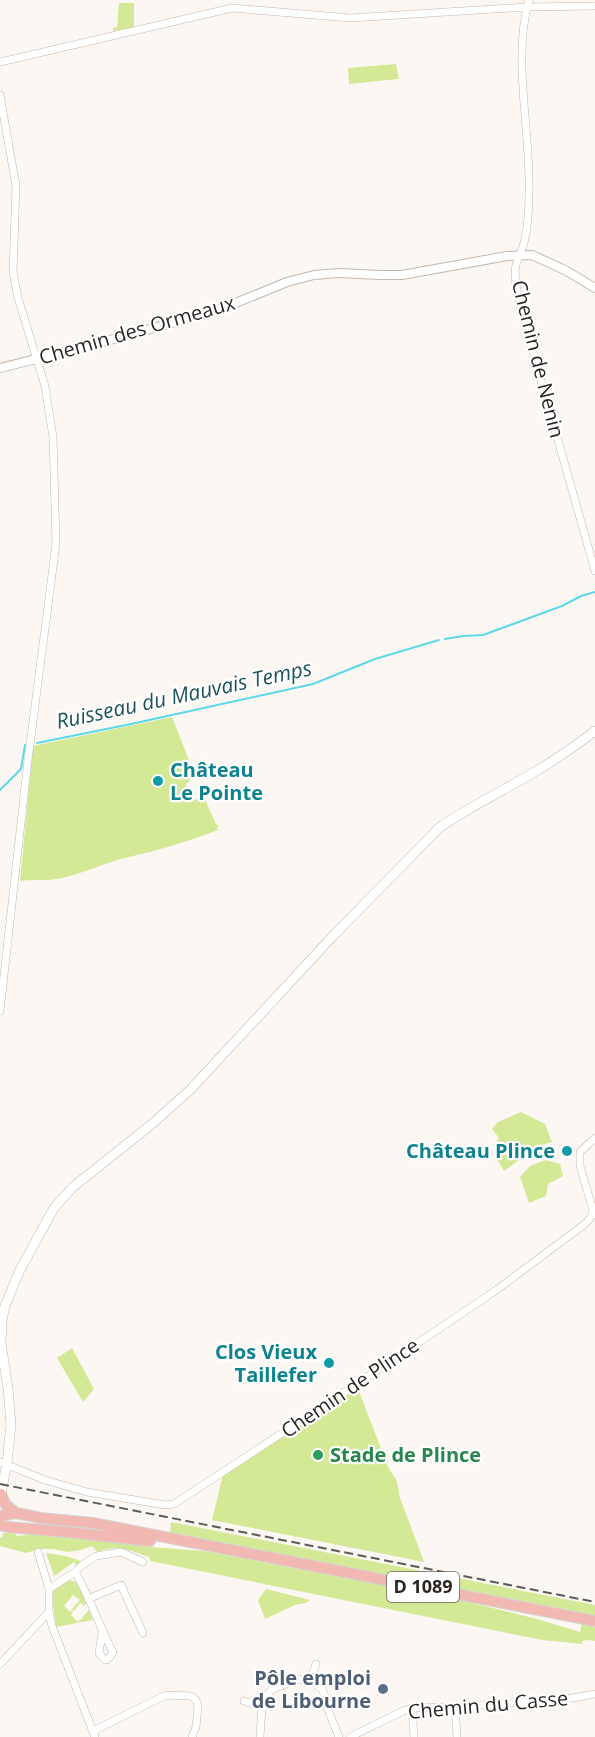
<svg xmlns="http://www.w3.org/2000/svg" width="595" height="1737" viewBox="0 0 595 1737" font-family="'Open Sans',sans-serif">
<rect width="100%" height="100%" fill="#fdf7f4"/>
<path fill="#d4e996" d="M119 3H134V27L113 31V28L117 27Z
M396 64 399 79 349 84 348 68Z
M172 717 192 768V777L186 785 194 800 204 797 216 824 219 826 217 827 218 830C189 841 160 850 129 857 105 862 82 875 57 879 45 881 32 879 20 881L33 746Z
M521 1112 545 1124 552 1142C532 1146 520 1161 504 1171L497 1159 502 1154 494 1145 499 1138 492 1129 498 1122Z
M546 1160 560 1164 563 1176 548 1184 546 1196 529 1203 520 1177 530 1166Z
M72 1348 94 1389 83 1402 57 1358Z
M357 1386 388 1467 397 1481 400 1498 424 1562 212 1520 223 1475Z
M171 1522 595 1605V1618L170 1535Z
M30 1531 151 1544V1547L204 1551 452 1598 537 1619 580 1632 582 1622 595 1625V1641L586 1640 582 1641 583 1644 542 1640 150 1561V1558C131 1550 117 1544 97 1552L92 1546 81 1550 67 1552 53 1549H39L26 1553 0 1546V1538L3 1536V1533L13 1532 17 1536 27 1535Z
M46 1553 66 1556 84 1562 77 1567 74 1562 54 1576Z
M69 1580 78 1583 86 1603 84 1606 80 1603 74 1611 72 1609 80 1600 73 1595 64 1606 70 1612 72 1610 73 1611 71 1615 78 1622 89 1610 93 1620 56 1627 51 1591Z
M266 1589 310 1600 306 1603 295 1605 265 1619 258 1600Z"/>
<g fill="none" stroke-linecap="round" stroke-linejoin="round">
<path stroke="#5cd9e6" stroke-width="2" d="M445 639 463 636 483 635 562 606 581 596 595 592
M37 743 131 724 313 684 375 659 439 640
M0 790 21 769 25 745"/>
<defs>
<path id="minor" d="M529 0C512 59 531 132 529 193 529 209 528 227 524 243 522 251 518 257 516 265 513 277 518 293 520 306L595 571
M0 62 232 8 350 18 527 7 595 6
M0 95 16 186 13 272 18 298 45 386 53 437 56 544 28 760 0 1011
M0 1462 45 1480 87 1492 165 1505 174 1504 357 1384 495 1291 585 1224 592 1216V1207L580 1166V1152L595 1138
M38 1552 49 1589V1612L52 1626 95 1737
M75 1572C90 1597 99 1626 113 1652L110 1657 106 1660 103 1658 99 1653 102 1633
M49 1589 75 1572 81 1566 96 1556 121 1552 143 1562
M88 1599 121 1585 143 1633
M0 1664 49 1612
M316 1664 310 1681 322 1689 325 1696 326 1705 339 1737
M244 1701 262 1707 267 1695 271 1690 298 1679 310 1681
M455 1707 457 1737
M412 1708 414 1737
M93 1731 166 1695 191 1696 196 1700 198 1705 196 1727 192 1737
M260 1737 262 1707
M350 1737 403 1711 412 1708 455 1707 573 1698 595 1694"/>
<path id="tertiary" d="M0 368 88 346 216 311 287 282 314 275 339 273 379 275H402L507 256 532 255 565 270 595 288"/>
<path id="secondary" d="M0 1498 7 1463 11 1425 8 1388 1 1343 2 1320 5 1306 20 1270 54 1208 73 1187 152 1124 190 1090 332 937 440 827C470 807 502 791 533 773 555 760 575 746 595 731"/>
<path id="primary" d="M0 1495 1 1494 5 1504 16 1513
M0 1516 16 1513 41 1518 93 1523 595 1621
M0 1525 8 1527 67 1532 150 1541"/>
</defs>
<use href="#minor" stroke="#c5b7ae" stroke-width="8"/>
<use href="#tertiary" stroke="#c5b7ae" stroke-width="10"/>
<use href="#secondary" stroke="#c5b7ae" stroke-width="10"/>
<use href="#primary" stroke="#d5d4d3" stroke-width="12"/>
<use href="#minor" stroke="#fff" stroke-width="7"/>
<use href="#tertiary" stroke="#fff" stroke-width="8"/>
<use href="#secondary" stroke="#fff" stroke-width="9"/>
<use href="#primary" stroke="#f2b9b2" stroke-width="10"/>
<path stroke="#605a57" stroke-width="2" stroke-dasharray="9 4.5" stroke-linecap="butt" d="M0 1484 595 1602"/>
</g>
<g fill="#0f9aa8" stroke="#fff" stroke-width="2">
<circle cx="158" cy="781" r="6"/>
<circle cx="567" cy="1151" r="6"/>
<circle cx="329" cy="1363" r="6"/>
</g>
<circle fill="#2e9e5b" stroke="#fff" stroke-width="2" cx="318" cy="1455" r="6"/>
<circle fill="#5c6f8a" stroke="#fff" stroke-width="2" cx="383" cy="1689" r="6"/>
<g text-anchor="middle" stroke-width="4.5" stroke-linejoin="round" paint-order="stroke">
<rect fill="#fff" stroke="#6b6765" stroke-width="1.5" x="387" y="1572" width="72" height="30" rx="4.5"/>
<g font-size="18" font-weight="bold" fill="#2c2623">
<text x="423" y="1593">D 1089</text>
</g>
<g font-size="20" fill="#2c2623" stroke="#fff">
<text transform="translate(137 330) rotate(-16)" y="7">Chemin des Ormeaux</text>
<text transform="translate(538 359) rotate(76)" y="7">Chemin de Nenin</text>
<text transform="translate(350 1388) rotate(-34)" y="7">Chemin de Plince</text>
<text transform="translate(488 1705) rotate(-5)" y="7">Chemin du Casse</text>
</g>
<g font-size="20" font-weight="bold" fill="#0d838f" stroke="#fff" text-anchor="end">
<text x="170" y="777" text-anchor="start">Château<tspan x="170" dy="23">Le Pointe</tspan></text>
<text x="555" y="1158">Château Plince</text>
<text x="317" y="1359">Clos Vieux<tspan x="317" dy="23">Taillefer</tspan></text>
</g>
<g font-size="20" font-weight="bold" fill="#27864d" stroke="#fff" text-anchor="start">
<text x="330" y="1462">Stade de Plince</text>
</g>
<g font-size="20" font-weight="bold" fill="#4e5e75" stroke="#fff" text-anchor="end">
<text x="371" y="1685">Pôle emploi<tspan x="371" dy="23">de Libourne</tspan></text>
</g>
<g font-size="21" font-style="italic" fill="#1d5359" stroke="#fff">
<text transform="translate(184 695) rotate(-12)" y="7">Ruisseau du Mauvais Temps</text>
</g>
</g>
</svg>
